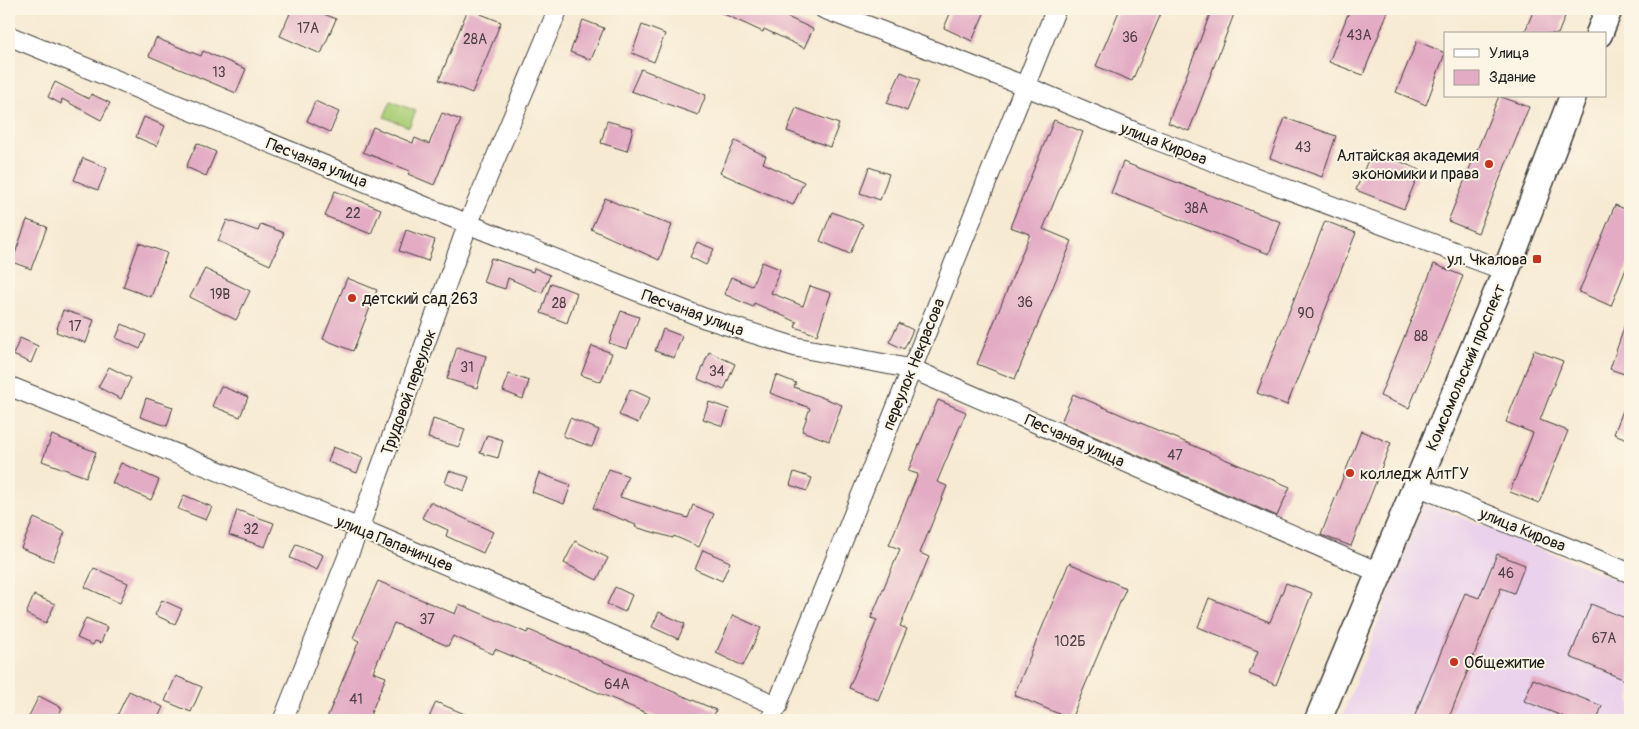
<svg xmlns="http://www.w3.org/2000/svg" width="1639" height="729" viewBox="0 0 1639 729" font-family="Pangolin,sans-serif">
<rect width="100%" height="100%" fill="#fcf5e5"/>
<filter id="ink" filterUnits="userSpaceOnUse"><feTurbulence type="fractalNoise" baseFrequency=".02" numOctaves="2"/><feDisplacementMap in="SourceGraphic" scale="10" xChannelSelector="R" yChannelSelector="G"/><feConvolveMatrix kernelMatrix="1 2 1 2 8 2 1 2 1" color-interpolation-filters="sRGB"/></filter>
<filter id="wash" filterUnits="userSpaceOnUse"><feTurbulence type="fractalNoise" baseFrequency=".0096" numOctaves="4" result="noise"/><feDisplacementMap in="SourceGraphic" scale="20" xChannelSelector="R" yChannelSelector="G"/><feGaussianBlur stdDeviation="1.12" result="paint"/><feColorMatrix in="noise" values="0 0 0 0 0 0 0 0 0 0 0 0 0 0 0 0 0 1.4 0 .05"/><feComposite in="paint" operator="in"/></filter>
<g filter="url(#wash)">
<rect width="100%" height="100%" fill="#f7ead3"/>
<path fill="#ead1ec" d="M1424 502 1630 585V720H1341Z"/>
<path fill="#abcf78" stroke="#64764a" d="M391 101 416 111 409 127 384 117Z"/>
<g id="blocks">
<path fill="#e3acc4" d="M292 9H312L336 19 321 54 280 36Z
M468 9 501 22 472 93 439 80Z
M713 9H770L813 29 804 48 764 29 763 32Z
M952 9H986L972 41 944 28Z
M1120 9H1163L1132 81 1096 66Z
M1212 9H1236L1189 131 1168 123Z
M1350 9H1389L1363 75 1329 62Z
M1534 9H1568L1558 34H1524Z
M583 20 604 28 591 60 570 52Z
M642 25 665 34 654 62 632 53Z
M156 38 201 56 203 51 246 69 236 93 149 56Z
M1417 41 1445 53 1426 105 1396 92Z
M641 69 706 95 698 115 631 91Z
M901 72 920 80 907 111 887 103Z
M55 82 89 99 91 94 110 103 101 120 62 99 61 104 48 97Z
M1499 96 1529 107 1478 233 1448 221Z
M315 101 339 112 330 132 307 121Z
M796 108 839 124 830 147 787 131Z
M442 113 461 120 434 185 408 174 410 171 363 152 373 127 413 143 415 138 429 144Z
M144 117 165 126 157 146 136 137Z
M1285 118 1336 136 1322 177 1270 158Z
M1054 120 1083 132 1043 229 1072 241 1015 379 977 364 1030 234 1010 227Z
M607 121 633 128 627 151 601 143Z
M735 141 766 156 763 163 804 182 793 205 720 173Z
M197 143 216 152 206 176 186 167Z
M1372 150 1420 170 1404 209 1356 190Z
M83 158 107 168 98 190 74 180Z
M1123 162 1281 222 1269 254 1111 193Z
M869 167 889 174 880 200 860 193Z
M335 191 381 209 371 234 325 216Z
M605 198 645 216 672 225 659 260 591 229Z
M1615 205 1630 211V259L1611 306 1579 292Z
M832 212 863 224 850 254 820 241Z
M27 220 47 227 31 269 12 262Z
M227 220 258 231 261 224 284 233 270 265 218 241Z
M1325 221 1356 233 1287 405 1257 393Z
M406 230 435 240 428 261 399 251Z
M697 242 714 249 706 265 690 257Z
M139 243 167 253 151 297 123 287Z
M491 258 533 272 534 268 550 275 542 293 508 278 505 289 483 282Z
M762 262 780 269 771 293 803 306 810 286 831 293 817 335 795 327 797 322 754 303 753 307 724 294 731 277 752 286Z
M1434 264 1463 276 1409 408 1380 396Z
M205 269 250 291 236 320 190 297Z
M347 278 377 290 353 351 323 339Z
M551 283 577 293 567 323 541 313Z
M63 310 94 320 86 343 56 332Z
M621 311 639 317 627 349 609 343Z
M1628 316H1630V376L1610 369Z
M899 323 913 330 904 349 889 342Z
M122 324 146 335 140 349 116 338Z
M663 329 682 336 674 358 655 351Z
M20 338 38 346 31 363 13 355Z
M592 346 612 353 601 382 581 375Z
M457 347 486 356 477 388 447 379Z
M1534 350 1563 361 1540 420 1568 431 1539 503 1510 492 1533 433 1506 422Z
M709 352 735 364 724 390 698 379Z
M109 367 131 378 121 399 98 387Z
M509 374 529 381 523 399 503 391Z
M776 375 796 383 794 387 842 405 829 441 802 431 810 408 770 393Z
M221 386 248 397 240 417 212 406Z
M630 389 650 398 638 423 619 415Z
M1073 394 1290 487 1277 516 1061 422Z
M1629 395H1630V440L1614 434Z
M146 398 173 407 167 426 140 417Z
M938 400 966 412 937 482 947 486 920 553 929 557 900 626 907 629 878 700 849 688 877 620 871 618 900 549 889 545 918 474 908 471Z
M709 402 729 409 723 426 703 419Z
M570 418 599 430 592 447 563 436Z
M433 419 465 429 459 447 428 438Z
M1361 431 1391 443 1351 546 1321 535Z
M52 435 96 452 86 477 42 461Z
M487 435 503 440 498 458 480 453Z
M333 447 363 458 357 473 328 462Z
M121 463 159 480 151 500 112 483Z
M609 469 628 476 620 497 688 518 693 505 714 514 699 547 674 536 673 538 635 527 636 525 593 508Z
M449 471 469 477 464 491 445 483Z
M794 472 812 478 807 491 790 485Z
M539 473 571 485 564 504 532 492Z
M184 495 212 507 206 520 178 509Z
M430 502 493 532 483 553 446 536 448 530 422 518Z
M237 510 274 523 265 547 229 535Z
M34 518 65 532 53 561 21 548Z
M575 541 608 558 597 580 564 563Z
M296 544 323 555 317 570 290 558Z
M703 550 730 562 722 581 695 569Z
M1497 554 1525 565 1514 593 1501 588 1448 720H1413L1465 593 1479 598Z
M1069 563 1126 588 1071 719 1014 695Z
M94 568 128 583 120 603 85 587Z
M378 581 455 614 459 604 527 633 529 630 716 710 712 720H663L495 649 493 654 453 636 448 646 394 623 373 672 386 677 368 720H326L359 641 353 638Z
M1286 583 1312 593 1276 685 1249 674 1258 651 1198 627 1209 598 1270 622Z
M615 587 632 595 625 612 607 604Z
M34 595 55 604 46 623 26 614Z
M162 600 182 609 175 624 155 615Z
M1591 604 1630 620V682L1570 657Z
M659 612 685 624 678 639 652 627Z
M733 615 761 628 743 666 716 653Z
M86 618 107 627 101 643 95 641 93 645 77 638Z
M176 676 202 687 191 712 165 701Z
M1533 679 1602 706 1597 720H1572L1524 701Z
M129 691 163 707 157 720H115Z
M39 696 62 708 56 720H27Z
M436 702 479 720H428Z"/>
</g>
</g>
<g filter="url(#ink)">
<use href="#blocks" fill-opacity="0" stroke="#3d3b37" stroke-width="1"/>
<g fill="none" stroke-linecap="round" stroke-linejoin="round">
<defs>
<path id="street" d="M824 9 1025 86 1140 134 1506 271
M9 36 468 224 704 318 796 347 912 369 1380 573
M9 386 359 528 778 706
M1415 485 1630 573
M283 720 359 528 468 224 558 9
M771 720 1056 9"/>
<path id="secondary" d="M1599 34 1609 9
M1318 720 1506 271 1573 96"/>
</defs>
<use href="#street" stroke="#3d3b37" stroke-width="21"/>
<use href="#secondary" stroke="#3d3b37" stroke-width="29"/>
<use href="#street" stroke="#fff" stroke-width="19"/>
<use href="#secondary" stroke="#fff" stroke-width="26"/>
</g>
</g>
<g fill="#c8321e" stroke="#fcf5e5" stroke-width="2">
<circle cx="1489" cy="164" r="5"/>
<rect x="1532" y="254" width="10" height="10" rx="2.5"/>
<circle cx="352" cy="298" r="5"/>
<circle cx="1350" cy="473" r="5"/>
<circle cx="1454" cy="662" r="5"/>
</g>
<g text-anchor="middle" stroke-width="4" stroke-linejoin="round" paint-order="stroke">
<g font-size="14" fill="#4e4046">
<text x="308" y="33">17А</text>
<text x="1359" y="40">43А</text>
<text x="1130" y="42">36</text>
<text x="475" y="44">28A</text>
<text x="219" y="77">13</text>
<text x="1303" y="152">43</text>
<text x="1196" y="213">38А</text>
<text x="353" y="218">22</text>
<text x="220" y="299">19В</text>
<text x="1025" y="307">36</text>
<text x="559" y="308">28</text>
<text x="1306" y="318">90</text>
<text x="75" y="331">17</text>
<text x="1421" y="341">88</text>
<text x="467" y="372">31</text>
<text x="717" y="376">34</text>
<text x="1175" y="460">47</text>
<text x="251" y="534">32</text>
<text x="1506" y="578">46</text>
<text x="427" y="624">37</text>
<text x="1604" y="643">67А</text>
<text x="1070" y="646">102Б</text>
<text x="617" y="689">64А</text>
<text x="356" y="704">41</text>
</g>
<g font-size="16" fill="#1c1c1c" stroke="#fcf5e5">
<text transform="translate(1164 143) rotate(21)" y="6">улица Кирова</text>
<text transform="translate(317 162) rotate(22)" y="6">Песчаная улица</text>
<text transform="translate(693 312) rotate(20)" y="6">Песчаная улица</text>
<text transform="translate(913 364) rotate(-68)" y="6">переулок Некрасова</text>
<text transform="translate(1465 367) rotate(-67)" y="6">Комсомольский проспект</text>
<text transform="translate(408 392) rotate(-70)" y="6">Трудовой переулок</text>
<text transform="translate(1075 440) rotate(24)" y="6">Песчаная улица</text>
<text transform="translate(1523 529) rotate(22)" y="6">улица Кирова</text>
<text transform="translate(395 543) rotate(22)" y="6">улица Папанинцев</text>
</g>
<g font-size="16" fill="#1c1c1c" stroke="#fcf5e5" text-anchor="start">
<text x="1479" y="161" text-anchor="end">Алтайская академия<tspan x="1479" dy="18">экономики и права</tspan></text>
<text x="1527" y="265" text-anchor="end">ул. Чкалова</text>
<text x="362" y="304">детский сад 263</text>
<text x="1360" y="479">колледж АлтГУ</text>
<text x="1464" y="668">Общежитие</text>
</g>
</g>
<rect width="1639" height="729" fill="none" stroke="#fcf5e5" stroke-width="30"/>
<rect x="1444" y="32" width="162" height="65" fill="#fcf5e5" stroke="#a29e95"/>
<rect x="1454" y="49" width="25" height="8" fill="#ffffff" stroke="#a29e95"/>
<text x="1489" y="58" font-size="15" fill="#1c1c1c">Улица</text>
<rect x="1454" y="70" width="25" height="15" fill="#e3acc4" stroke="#a29e95"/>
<text x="1489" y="82" font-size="15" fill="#1c1c1c">Здание</text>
</svg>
